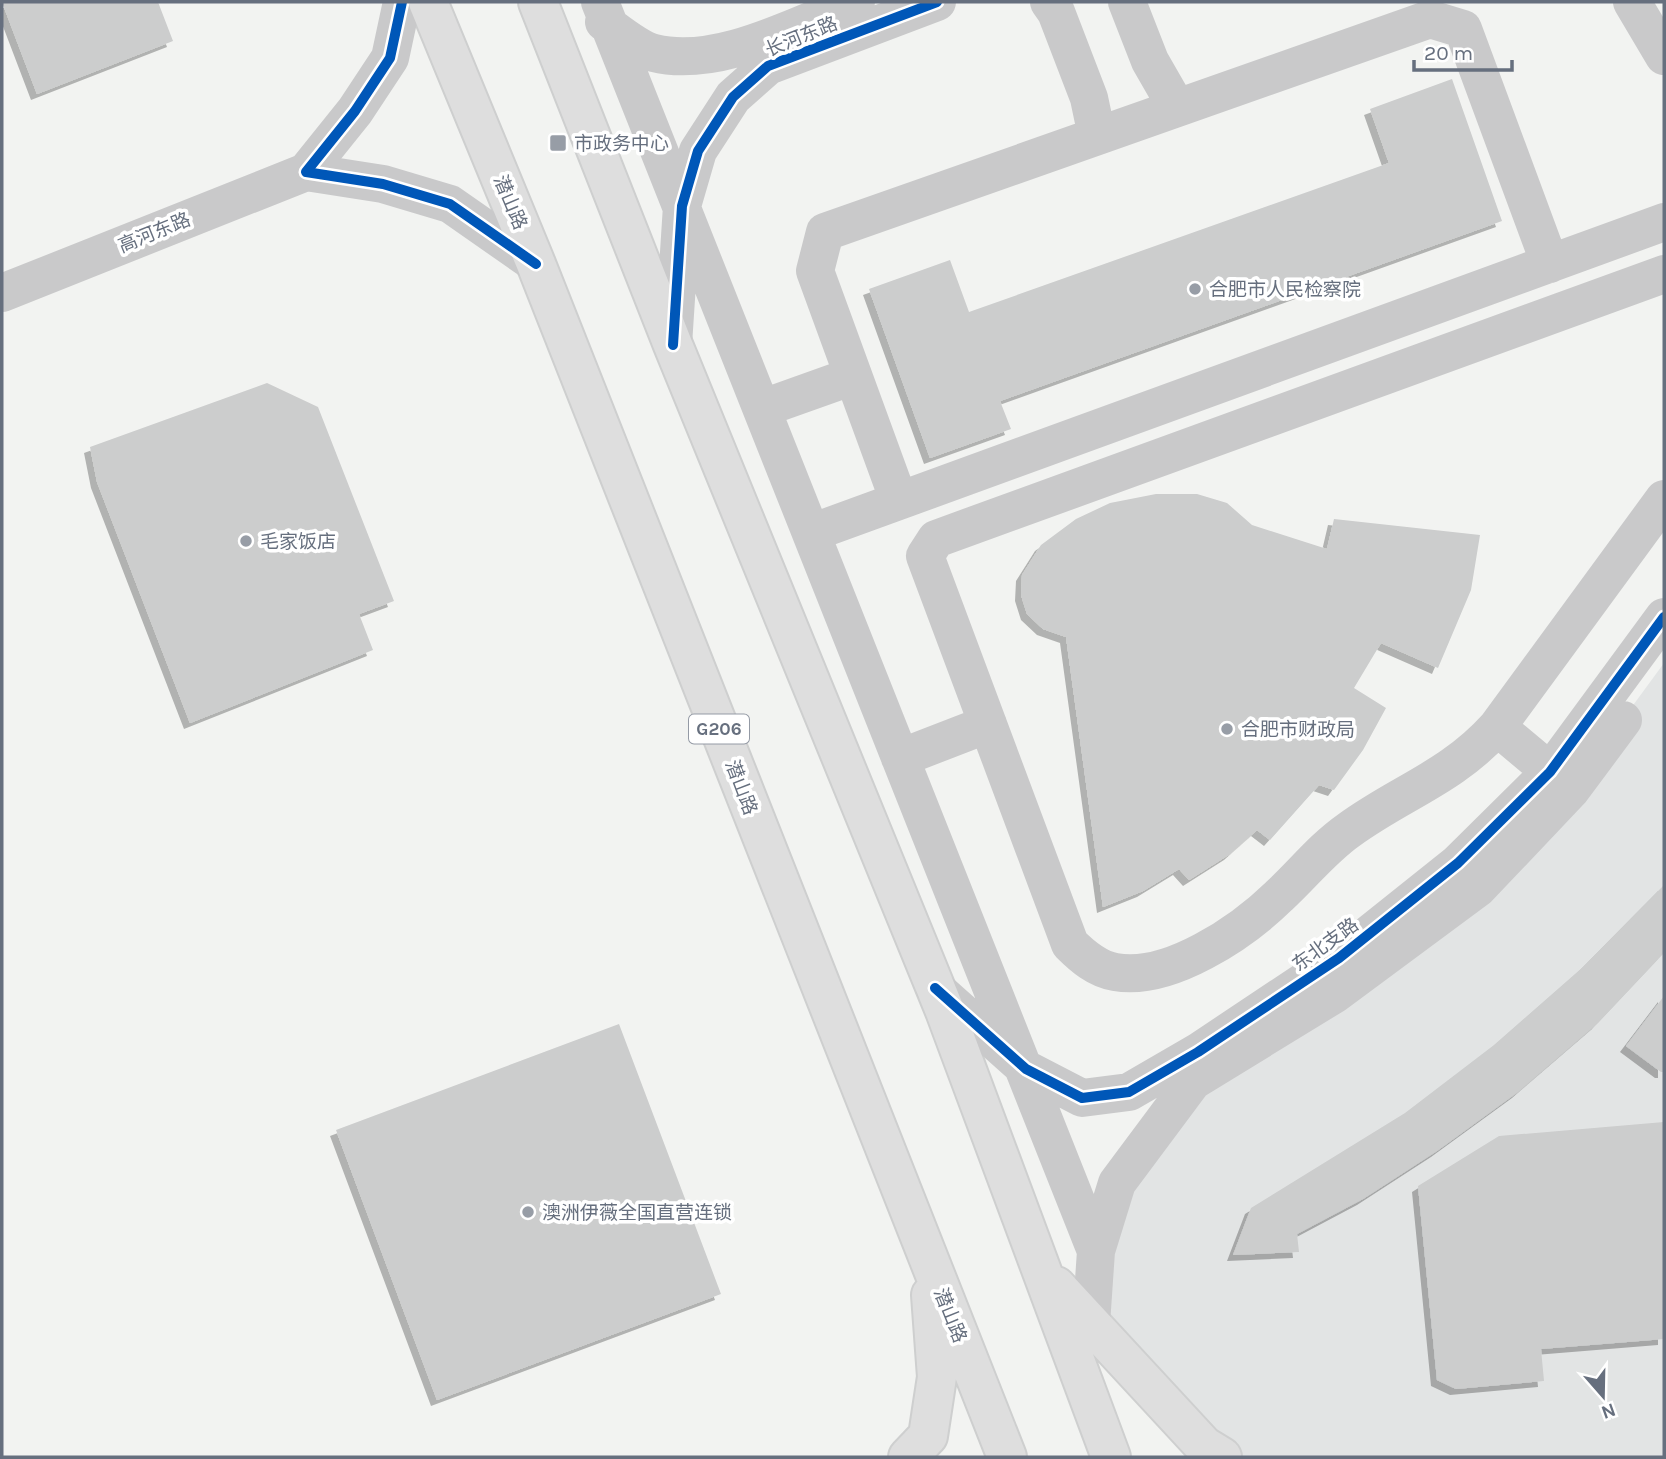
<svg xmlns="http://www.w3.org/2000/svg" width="1666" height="1459" viewBox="0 0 1666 1459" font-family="Karla,'Noto Sans SC',sans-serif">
<defs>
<filter id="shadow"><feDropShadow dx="-6" dy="6" stdDeviation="0" flood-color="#0004"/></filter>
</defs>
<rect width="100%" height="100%" fill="#f2f3f1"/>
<path fill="#e2e4e4" d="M1664 663V1457H1222L1091 1324 1096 1251 1193 1081 1571 790Z"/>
<path fill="#cccdcd" filter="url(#shadow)" d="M2 2H158L173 41 37 94Z
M1452 79 1502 221 1000 401 1011 429 930 458 869 289 950 260 969 312 1389 163 1370 109Z
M267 383 318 407 394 601 359 614 373 650 190 723 97 482 90 447Z
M1156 494H1197L1227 503 1252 525 1327 549 1334 519 1480 535 1471 590 1438 668 1381 643 1354 688 1386 708 1363 750 1334 790 1319 785 1270 840 1257 830 1230 854 1189 880 1179 869 1143 891 1103 907 1066 637 1043 629 1027 614 1021 595 1022 575 1041 545 1076 519 1110 503Z
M1664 885V953L1598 1023 1518 1092 1437 1151 1363 1199 1297 1234 1299 1252 1233 1255 1251 1208 1405 1113 1494 1045 1583 967Z
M1664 996V1072H1661L1626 1046Z
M619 1024 721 1294 437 1400 336 1130Z
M1664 1122V1339L1541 1349 1544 1381 1456 1389 1437 1380 1418 1186 1499 1136Z"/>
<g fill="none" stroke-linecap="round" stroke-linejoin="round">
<defs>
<path id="major" d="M428 2 536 264 1007 1457
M538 2 673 345 945 1011 1111 1457
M1056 1286 1204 1446 1222 1457
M908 1457 928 1436 937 1377 931 1295"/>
</defs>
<use href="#major" stroke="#cecfcf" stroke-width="42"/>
<path stroke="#c9c9ca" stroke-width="38" d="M402 2 390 58 355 111 306 172 383 184 450 204 536 264
M600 2 1096 1251
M1049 2 1056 12 1089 98 1097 136
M1127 2 1150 61 1177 108
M1632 2 1664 56
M604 22C618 32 638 49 654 53 718 69 798 24 856 2
M1664 274 936 539 925 556 1070 944C1083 957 1097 969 1115 972 1169 982 1242 932 1279 896 1303 874 1322 849 1349 830 1401 792 1451 778 1497 727L1664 499
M2 293 306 172
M673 345 682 206 698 151 733 97 768 66 937 2
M763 408 853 376
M899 501 815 271 825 232 1430 19 1463 29 1550 264
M811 533 1664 222
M1497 727 1570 788
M900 758 988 724
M935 988 1026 1069 1082 1098 1129 1092 1198 1052 1339 958 1458 863 1550 772 1664 617
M1091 1324 1096 1251 1117 1183 1193 1081 1335 994 1478 888 1571 790 1623 720"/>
<use href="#major" stroke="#dedede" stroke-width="38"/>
<defs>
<path id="cycleway" d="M402 2 390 58 355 111 306 172 383 184 450 204 536 264
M673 345 682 206 698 151 733 97 768 66 937 2
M935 988 1026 1069 1082 1098 1129 1092 1198 1052 1339 958 1458 863 1550 772 1664 617"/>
</defs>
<use href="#cycleway" stroke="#fff" stroke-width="15"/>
<use href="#cycleway" stroke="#0057b8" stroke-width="10"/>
</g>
<g fill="#979da6" stroke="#fff" stroke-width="2.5">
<rect x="549" y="134" width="18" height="18" rx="3.5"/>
<circle cx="1195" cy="289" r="7"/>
<circle cx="246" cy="541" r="7"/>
<circle cx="1227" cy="729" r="7"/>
<circle cx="528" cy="1212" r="7"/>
</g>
<g text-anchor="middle" stroke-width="7" stroke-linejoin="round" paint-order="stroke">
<rect fill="#fff" stroke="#949aa5" stroke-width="2" x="689" y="714.5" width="60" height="29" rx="5"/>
<g font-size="18" font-weight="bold" fill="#666f7e">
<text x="719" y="735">G206</text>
</g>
<g font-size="19" fill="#666f7e" stroke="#fff">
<text transform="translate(801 36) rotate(-22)" y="7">长河东路</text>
<text transform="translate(511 202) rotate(67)" y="7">潜山路</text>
<text transform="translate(154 232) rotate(-22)" y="7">高河东路</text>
<text transform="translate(742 787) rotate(69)" y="7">潜山路</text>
<text transform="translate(1325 944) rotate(-36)" y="7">东北支路</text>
<text transform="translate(951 1315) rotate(68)" y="7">潜山路</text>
</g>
<g font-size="19" fill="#666f7e" stroke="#fff" text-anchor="start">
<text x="574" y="150">市政务中心</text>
<text x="1209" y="296">合肥市人民检察院</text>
<text x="260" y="548">毛家饭店</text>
<text x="1241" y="736">合肥市财政局</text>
<text x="542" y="1219">澳洲伊薇全国直营连锁</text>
</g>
</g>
<rect width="1666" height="1459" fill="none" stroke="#666f7e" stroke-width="7"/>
<g transform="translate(1603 1396) rotate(160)" stroke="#ffffff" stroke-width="5" paint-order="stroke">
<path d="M0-5L12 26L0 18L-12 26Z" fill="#666f7e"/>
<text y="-10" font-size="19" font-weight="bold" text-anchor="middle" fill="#666f7e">N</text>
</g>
<path d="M1414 60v10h98v-10" fill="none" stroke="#666f7e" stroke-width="3.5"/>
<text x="1424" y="60" font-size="21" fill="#666f7e" stroke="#ffffff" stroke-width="5" paint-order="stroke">20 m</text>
</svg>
